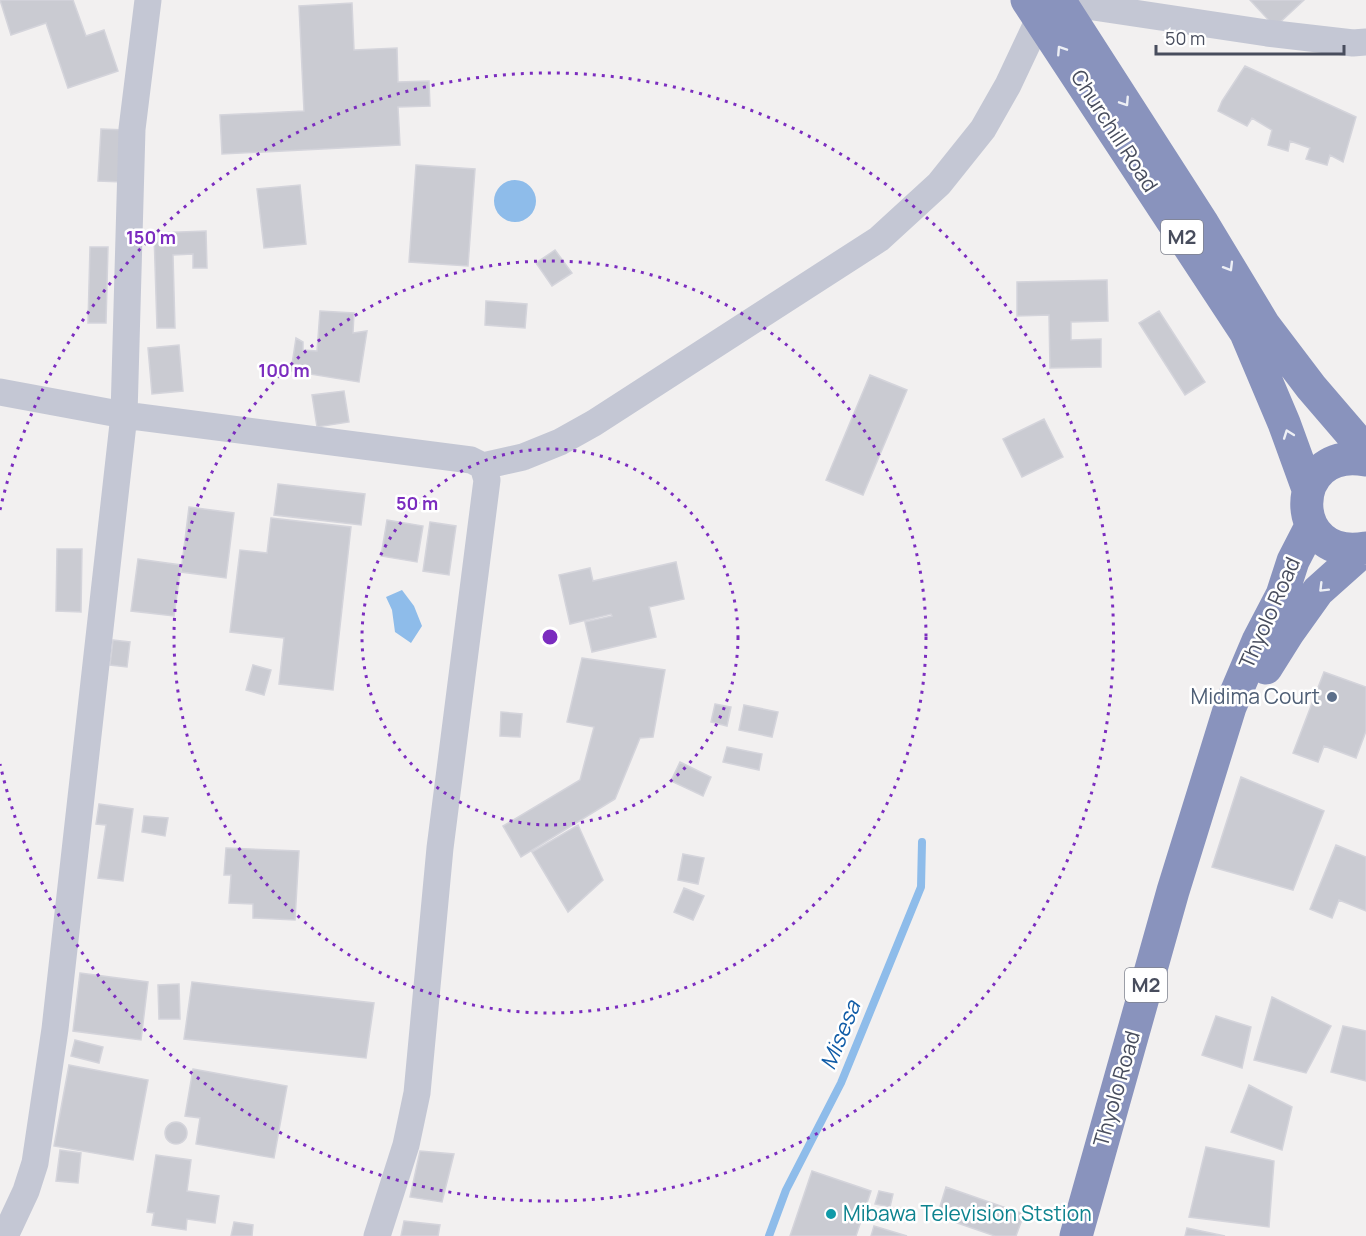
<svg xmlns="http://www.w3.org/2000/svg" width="1366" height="1236" viewBox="0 0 1366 1236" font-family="Manrope,sans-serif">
<rect width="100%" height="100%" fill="#f2f0f0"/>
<path fill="#8ebcea" d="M494 201a21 21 0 1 1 42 0a21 21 0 1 1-42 0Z
M402 590 414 606 422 626 411 643 395 632 392 610 386 597Z"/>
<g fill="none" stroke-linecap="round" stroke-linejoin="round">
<path stroke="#8ebcea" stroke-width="8" d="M769 1236 786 1190 841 1083 921 887 922 842"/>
</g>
<path fill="#cacbd2" stroke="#d4d4db" stroke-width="1.5" d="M0 0H73L86 36 104 30 118 71 68 88 46 23 11 35Z
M1250 0H1304L1275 27Z
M352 3 354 50 397 48 398 82 429 81 430 106 398 107 400 145 222 154 220 115 304 111 299 6Z
M1245 66 1356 117 1343 162 1330 155 1327 165 1306 159 1310 148 1290 141 1288 151 1268 145 1272 130 1252 118 1247 126 1218 111 1222 101Z
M101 129 127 130 123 182 98 181Z
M416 165 475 169 468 266 409 262Z
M300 185 306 244 264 248 257 189Z
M206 231 207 268H193V254L173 255 175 328H157L154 233Z
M90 247H108L106 323H88Z
M555 250 572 273 552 286 536 263Z
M1107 280 1108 321 1071 322V340L1101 339V367L1050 368 1049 315 1017 316V282Z
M486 301 527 304 525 328 485 325Z
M320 311 354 313 353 333 367 331 359 382 291 371 296 338 303 342V350L317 351Z
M1159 311 1205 382 1185 395 1139 323Z
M179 345 183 391 152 394 148 348Z
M870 375 907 390 863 495 826 480Z
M344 391 349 422 317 427 312 395Z
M1044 419 1063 457 1022 477 1003 439Z
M278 484 365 494 361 525 274 515Z
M189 507 234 513 226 578 181 572Z
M271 518 351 527 333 690 279 684 284 638 230 632 240 550 267 553Z
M387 520 423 526 417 562 381 556Z
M430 522 456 526 449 575 423 571Z
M57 549H82L81 612 56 611Z
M138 559 181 565 174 616 131 611Z
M676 562 684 599 649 607 656 637 592 652 585 622 612 616 611 614 570 624 559 575 590 568 593 581Z
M113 640 130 642 127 667 110 665Z
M582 658 665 670 653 737 640 738 615 799 521 857 503 826 580 780 594 727 567 722Z
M253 665 271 670 264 695 246 690Z
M1324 672 1366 687V731L1356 758 1324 746 1318 762 1293 753Z
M715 704 731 707 727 726 711 722Z
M744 705 778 712 772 737 739 730Z
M501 712 522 714 520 737 500 736Z
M727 747 762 754 759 770 723 762Z
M680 762 711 777 703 796 671 781Z
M1241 777 1324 811 1293 890 1212 867Z
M99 804 133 809 123 881 98 878 106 825 96 824Z
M144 816 168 818 165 836 142 832Z
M578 825 603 880 568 912 532 852Z
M1336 845 1366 857V911L1339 900 1332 918 1310 909Z
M226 848 299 851 295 920 253 918V904L229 903 231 875H224Z
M683 854 704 858 698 884 678 880Z
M684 888 704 896 693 920 674 912Z
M80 973 148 982 141 1040 73 1031Z
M192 982 374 1003 366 1058 184 1039Z
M179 984 180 1019H159L158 985Z
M1272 997 1331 1026 1306 1073 1254 1060Z
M1216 1016 1251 1027 1242 1068 1202 1055Z
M1343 1026 1366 1031V1081L1331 1072Z
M75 1040 103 1047 99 1063 71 1056Z
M69 1065 148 1080 133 1160 54 1146Z
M193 1069 287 1086 274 1158 196 1144 200 1118 185 1116Z
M1249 1085 1292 1107 1282 1150 1231 1132Z
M165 1133a11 11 0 1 1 22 0a11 11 0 1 1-22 0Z
M1206 1147 1274 1161 1269 1227 1189 1217Z
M60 1150 81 1153 78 1183 56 1181Z
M420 1151 454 1154 442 1202 410 1197Z
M156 1155 191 1160 187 1191 219 1196 215 1223 187 1219 186 1230 152 1225 154 1213 147 1212Z
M812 1171 871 1191 856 1236H790Z
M946 1187 1024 1214 1016 1236H995L937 1216Z
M879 1191 893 1194 890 1207 875 1204Z
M404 1221 440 1225 438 1236H401Z
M234 1222 253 1225 252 1236H231Z
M874 1226 907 1236H871Z
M1187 1228 1225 1236H1185Z"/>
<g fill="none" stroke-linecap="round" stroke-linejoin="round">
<path stroke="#c4c7d4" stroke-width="27" d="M0 392 124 415 471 460 483 466 523 457 560 442 594 423 879 239 939 184 983 129 1008 85 1040 17 1060 2 1267 33 1353 43 1366 42
M5 1236 26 1191 35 1163 55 1029 124 415 132 129 148 0
M377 1236 406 1145 417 1093 440 848 487 480 483 466"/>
<path stroke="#8993bd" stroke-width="33" d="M1027 0 1246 333 1284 423 1308 489
M1059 0 1203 224 1264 325 1311 387 1366 451
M1366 460C1287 445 1287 563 1366 548
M1266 668 1288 633 1318 591 1366 548
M1076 1236 1173 891 1230 707 1258 641 1282 595 1293 561 1311 526"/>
</g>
<defs><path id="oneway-chevron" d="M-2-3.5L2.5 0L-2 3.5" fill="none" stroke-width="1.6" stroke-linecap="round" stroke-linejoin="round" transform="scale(1.5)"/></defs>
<g stroke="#edeff5">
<use href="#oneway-chevron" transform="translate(1061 50) rotate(-123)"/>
<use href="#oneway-chevron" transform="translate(1125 102) rotate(57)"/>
<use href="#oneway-chevron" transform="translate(1229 267) rotate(59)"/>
<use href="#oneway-chevron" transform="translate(1288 434) rotate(-110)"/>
<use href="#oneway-chevron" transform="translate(1323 588) rotate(135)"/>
</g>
<g fill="none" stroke="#7b2cbf" stroke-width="3" stroke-dasharray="3 6">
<circle cx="550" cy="637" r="188"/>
<circle cx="550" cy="637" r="376"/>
<path d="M0 510A564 564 0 1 1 0 764"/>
</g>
<circle fill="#5c6f8a" stroke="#fff" stroke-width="2" cx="1332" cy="697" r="6"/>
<circle fill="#0f9aa8" stroke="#fff" stroke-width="2" cx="831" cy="1214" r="6"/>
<g text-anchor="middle" stroke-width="5" stroke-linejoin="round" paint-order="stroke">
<g fill="#fff" stroke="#7f828e" stroke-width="1.5">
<rect x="1161" y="220" width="42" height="34" rx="4.5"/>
<rect x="1125" y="968" width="42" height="34" rx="4.5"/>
</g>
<g font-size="20" font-weight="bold" fill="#484d5d">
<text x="1182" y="244">M2</text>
<text x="1146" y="992">M2</text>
</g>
<g font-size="21" fill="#484d5d" stroke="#fff">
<text transform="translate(1114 131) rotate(57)" y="7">Churchill Road</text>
<text transform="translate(1270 613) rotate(-66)" y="7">Thyolo Road</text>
<text transform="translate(1117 1089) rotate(-74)" y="7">Thyolo Road</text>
</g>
<g font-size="21" fill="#4e5e75" stroke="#fff" text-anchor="end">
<text x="1320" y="704">Midima Court</text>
</g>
<g font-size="21" fill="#0d838f" stroke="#fff" text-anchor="start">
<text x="843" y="1221">Mibawa Television Ststion</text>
</g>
<g font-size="22" font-style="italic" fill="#105ca7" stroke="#fff">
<text transform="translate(840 1035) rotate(-68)" y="8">Misesa</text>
</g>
</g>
<circle cx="550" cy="637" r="9" fill="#7b2cbf" stroke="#fff" stroke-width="3"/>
<g font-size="18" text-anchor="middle" font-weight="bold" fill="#7b2cbf" stroke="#fff" stroke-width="5" stroke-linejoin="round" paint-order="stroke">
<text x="151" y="244">150 m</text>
<text x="284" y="377">100 m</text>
<text x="417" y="510">50 m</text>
</g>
<path d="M1156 45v9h188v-9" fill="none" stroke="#484d5d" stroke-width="3"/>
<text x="1165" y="45" font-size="18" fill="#484d5d" stroke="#ffffff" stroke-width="4.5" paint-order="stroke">50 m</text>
</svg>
